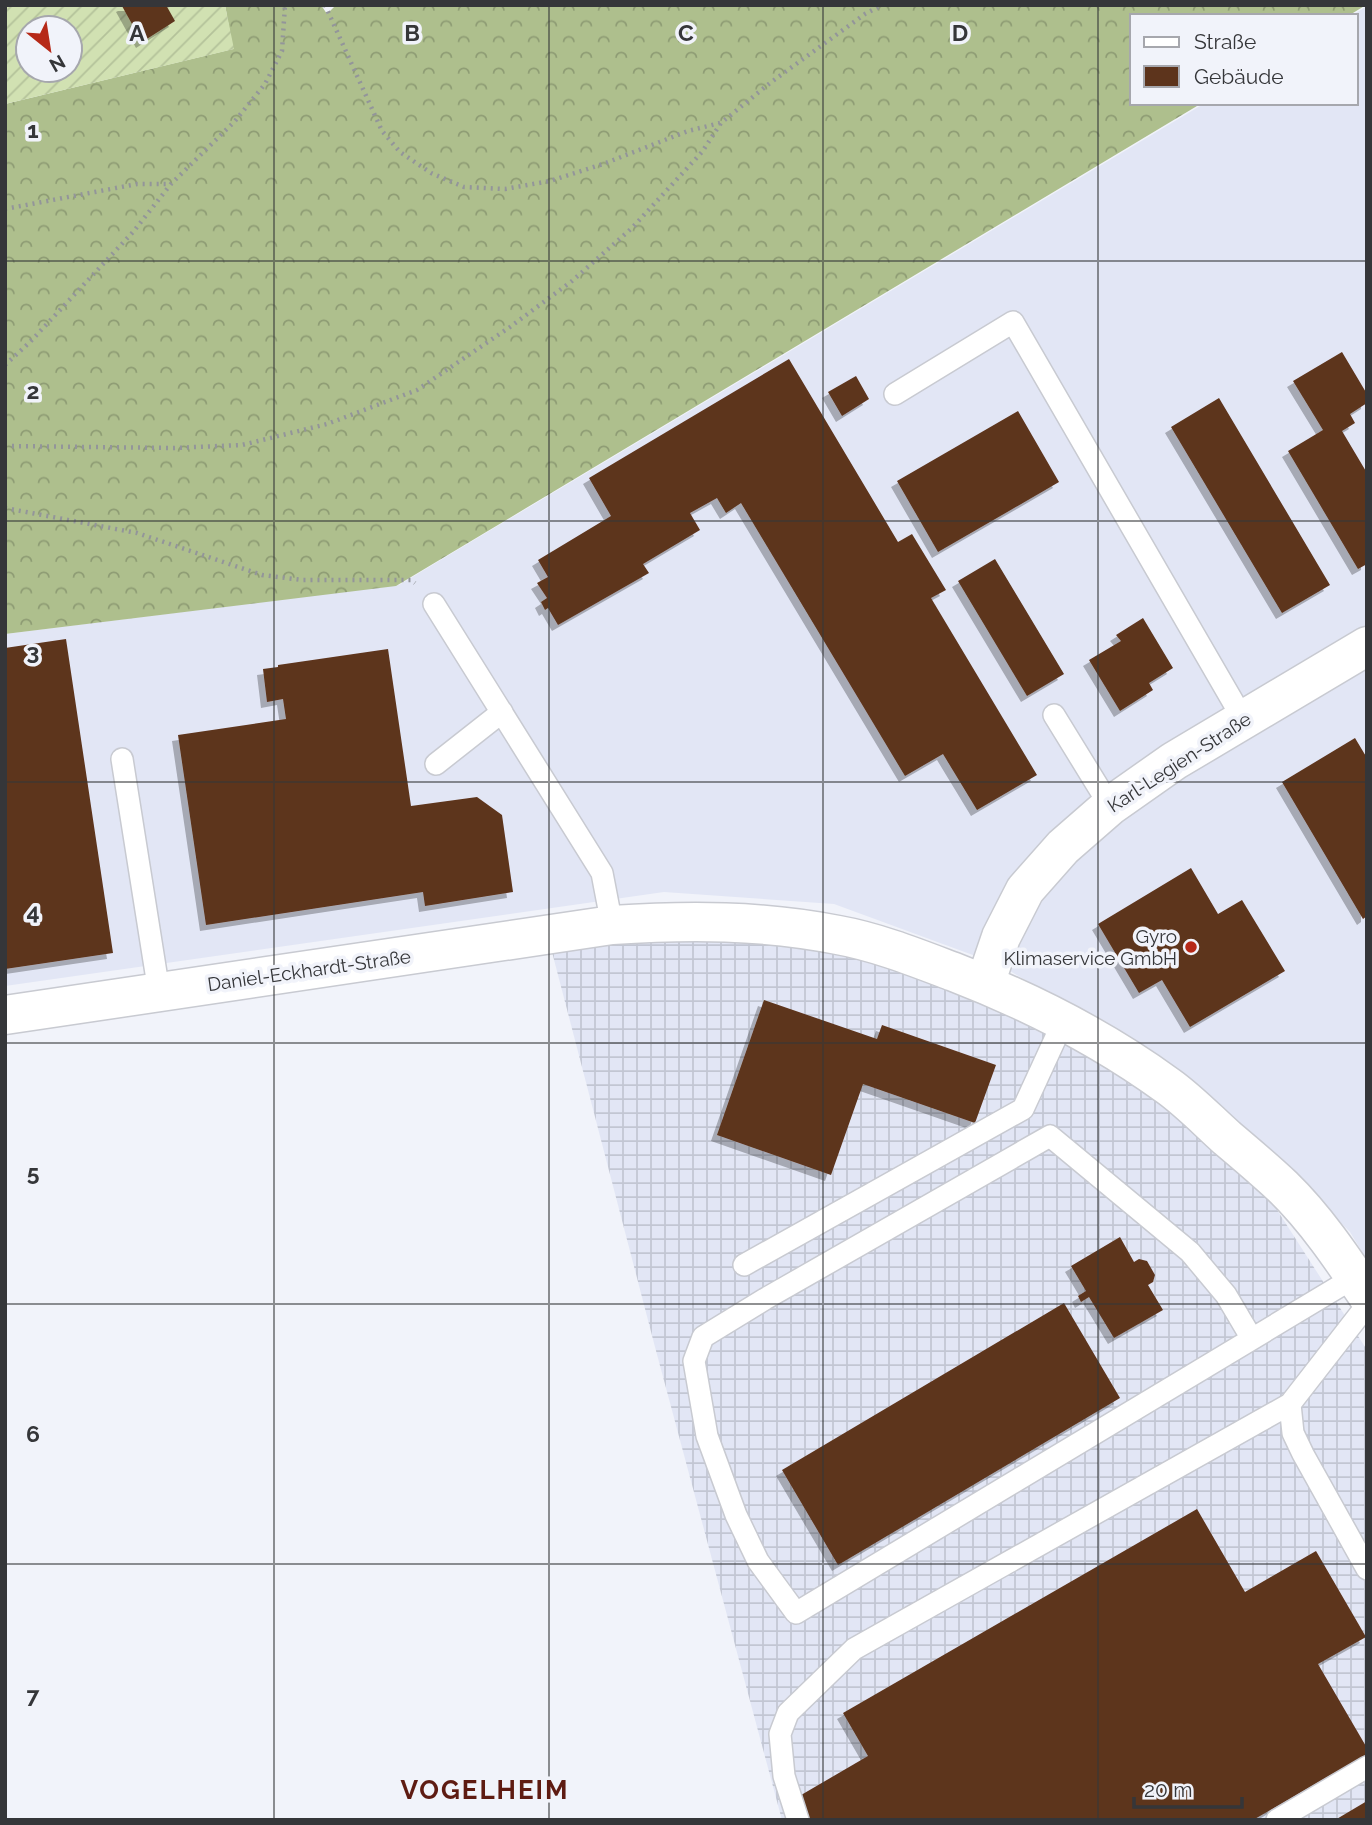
<svg xmlns="http://www.w3.org/2000/svg" width="1372" height="1825" viewBox="0 0 1372 1825" font-family="Raleway,sans-serif">
<defs>
<pattern id="industrial-grid" width="8" height="8" patternUnits="userSpaceOnUse" patternTransform="scale(1.75)"><rect width="8" height="8" fill="#e2e6f5"/><path d="M0 4h8M4 0v8" fill="none" stroke="#c2c6d3"/></pattern>
<pattern id="forest-crowns" width="20" height="18" patternUnits="userSpaceOnUse" patternTransform="scale(1.75)"><rect width="20" height="18" fill="#aebf8d"/><path d="M2 6a3 3 0 1 1 6 0M12 15a3 3 0 1 1 6 0" fill="none" stroke="#8e9c74"/></pattern>
<pattern id="garden-furrows" width="10" height="10" patternUnits="userSpaceOnUse" patternTransform="scale(1.75)"><rect width="10" height="10" fill="#d1e1b2"/><path d="M-1 1l2-2M0 10L10 0M9 11l2-2" fill="none" stroke="#b4c29a"/></pattern>
<filter id="shadow"><feDropShadow dx="-6" dy="6" stdDeviation="0" flood-color="#0004"/></filter>
</defs>
<rect width="100%" height="100%" fill="#f1f3fa"/>
<path fill="#e2e6f5" d="M1367 6V1260L1350 1232 1289 1170 1156 1058 1000 965 834 904 664 892 5 986V634L399 585 1205 103H1356V16H1351Z"/>
<path fill="url(#industrial-grid)" d="M669 936 829 946 973 989 1141 1085 1272 1202 1367 1350V1820H782L655 1347 552 952Z"/>
<path fill="url(#forest-crowns)" d="M225 5H321L327 14 336 5H1366L1348 16H1132V103H1202L396 586 5 634V104L233 49Z"/>
<path fill="url(#garden-furrows)" fill-rule="evenodd" d="M5 5H225L234 49 5 104ZM28 28H70V70H28Z"/>
<path fill="#5d341c" filter="url(#shadow)" d="M124 5H166L175 21 142 42 122 6Z
M1342 352 1367 394V403L1350 414 1355 423 1342 431 1367 473V564L1358 569 1288 451 1323 430 1293 381Z
M789 359 898 542 912 534 946 590 931 598 1037 775 977 810 943 754 905 776 741 503 726 513 717 498 690 513 700 530 643 564 649 573 558 625 548 608 545 610 541 602 547 598 537 583 548 577 538 560 611 516 589 478Z
M856 376 869 399 842 416 828 392Z
M1219 398 1330 585 1282 613 1171 427Z
M1018 411 1059 482 938 552 897 481Z
M995 559 1064 674 1027 696 958 581Z
M1143 618 1173 668 1149 683 1153 690 1120 711 1089 660 1121 641 1116 635Z
M66 639 113 953 5 969V648Z
M388 649 411 806 477 797 502 815 513 892 425 906 423 892 206 925 178 735 286 719 283 699 267 702 263 669 278 667V665Z
M1355 738 1367 758V916L1363 919 1282 782Z
M1191 868 1218 914 1242 900 1285 971 1190 1027 1162 980 1139 993 1098 924Z
M764 1000 877 1039 882 1025 996 1065 975 1123 863 1084 831 1175 717 1135Z
M1120 1237 1134 1262 1139 1259 1147 1261 1155 1275 1153 1282 1148 1285 1163 1310 1114 1338 1089 1297 1081 1302 1078 1296 1086 1291 1071 1266Z
M1064 1303 1120 1398 838 1565 782 1470Z
M1197 1509 1245 1592 1316 1551 1366 1637 1318 1664 1367 1748V1754L1253 1820H809L796 1798 868 1756 843 1713Z
M1367 1801V1820H1335Z"/>
<g fill="none" stroke-linecap="round" stroke-linejoin="round">
<defs>
<path id="service" d="M895 394 1013 322 1243 719
M434 604 602 873 612 925
M1054 715 1110 806
M122 759 159 992
M436 764 502 712
M744 1265 1023 1109 1063 1022
M1367 1305 1290 1404 1293 1433 1303 1454 1367 1569
M1252 1339 1226 1295 1190 1252 1050 1136 765 1299 703 1337 694 1361 707 1436 736 1515 758 1561 796 1613 1355 1277
M798 1820 784 1776 780 1734 788 1713 854 1649 1290 1404
M1277 1820 1367 1767"/>
<path id="minor" d="M985 984 1001 937 1025 890 1063 847 1110 806 1174 761 1367 646"/>
<path id="tertiary" d="M5 1015 612 925C689 920 762 920 838 935 877 942 917 958 954 972 1029 1001 1102 1038 1168 1086 1189 1101 1208 1121 1227 1138 1246 1154 1265 1170 1283 1187 1315 1218 1342 1258 1367 1295"/>
</defs>
<use href="#service" stroke="#c8cad1" stroke-width="24"/>
<use href="#minor" stroke="#c8cad1" stroke-width="41"/>
<use href="#tertiary" stroke="#c8cad1" stroke-width="41"/>
<path stroke="#93959a" stroke-width="4.5" stroke-dasharray="2 5" stroke-linecap="butt" d="M325 5 382 131 400 152 431 173 464 187 505 189 550 181 603 164 688 131 720 123
M5 209 137 184H170
M5 365 30 342 133 232 171 184 235 121 265 84 282 51 285 5
M5 446 174 448 242 445 327 424 417 390 510 327 572 281 632 228 702 152 721 123 770 83 865 14 882 5
M5 508 137 533 262 575 302 580H411L415 583"/>
<use href="#service" stroke="#fff" stroke-width="21"/>
<use href="#minor" stroke="#fff" stroke-width="38"/>
<use href="#tertiary" stroke="#fff" stroke-width="38"/>
</g>
<path fill="none" stroke="#353639" stroke-width="2" stroke-opacity="0.55" d="M274 5V1820M549 5V1820M823 5V1820M1098 5V1820M5 261H1367M5 521H1367M5 782H1367M5 1043H1367M5 1304H1367M5 1564H1367"/>
<circle fill="#b62918" stroke="#f1f3fa" stroke-width="2.5" cx="1191" cy="947" r="7"/>
<g text-anchor="middle" stroke-width="7" stroke-linejoin="round" paint-order="stroke">
<g font-size="19" fill="#353639" stroke="#f1f3fa">
<text transform="translate(1179 762) rotate(-33)" y="7">Karl-Legien-Straße</text>
<text transform="translate(309 970) rotate(-8)" y="7">Daniel-Eckhardt-Straße</text>
</g>
<g font-size="19" fill="#353639" stroke="#f1f3fa" text-anchor="end">
<text x="1177" y="943">Gyro<tspan x="1177" dy="22">Klimaservice GmbH</tspan></text>
</g>
<g font-size="26" font-weight="bold" letter-spacing="2" fill="#5e1b12" stroke="#f1f3fa">
<text x="485" y="1799">VOGELHEIM</text>
</g>
</g>
<g font-size="23" text-anchor="middle" font-weight="bold" fill="#353639" stroke="#f1f3fa" stroke-width="7" stroke-linejoin="round" paint-order="stroke">
<text x="137" y="41">A</text>
<text x="412" y="41">B</text>
<text x="686" y="41">C</text>
<text x="960" y="41">D</text>
<text x="33" y="138">1</text>
<text x="33" y="399">2</text>
<text x="33" y="660">3</text>
<text x="33" y="920">4</text>
<text x="33" y="1181">5</text>
<text x="33" y="1442">6</text>
<text x="33" y="1703">7</text>
</g>
<rect width="1372" height="1825" fill="none" stroke="#353639" stroke-width="14"/>
<rect x="1130" y="14" width="228" height="91" fill="#f1f3fa" stroke="#a6a7ad" stroke-width="2"/>
<rect x="1144" y="37" width="35" height="10" fill="#ffffff" stroke="#a6a7ad" stroke-width="2"/>
<text x="1194" y="49" font-size="21" fill="#353639">Straße</text>
<rect x="1144" y="66" width="35" height="21" fill="#5d341c" stroke="#a6a7ad" stroke-width="2"/>
<text x="1194" y="84" font-size="21" fill="#353639">Gebäude</text>
<g transform="translate(49 49) rotate(150)"><circle r="33" fill="#f1f3fa" stroke="#a6a7ad" stroke-width="2"/>
<path d="M0-5L12 26L0 18L-12 26Z" fill="#b62918"/>
<text y="-10" font-size="19" font-weight="bold" text-anchor="middle" fill="#353639">N</text>
</g>
<path d="M1134 1797v10h108v-10" fill="none" stroke="#353639" stroke-width="3.5"/>
<text x="1144" y="1797" font-size="21" fill="#353639" stroke="#f1f3fa" stroke-width="5" paint-order="stroke">20 m</text>
</svg>
